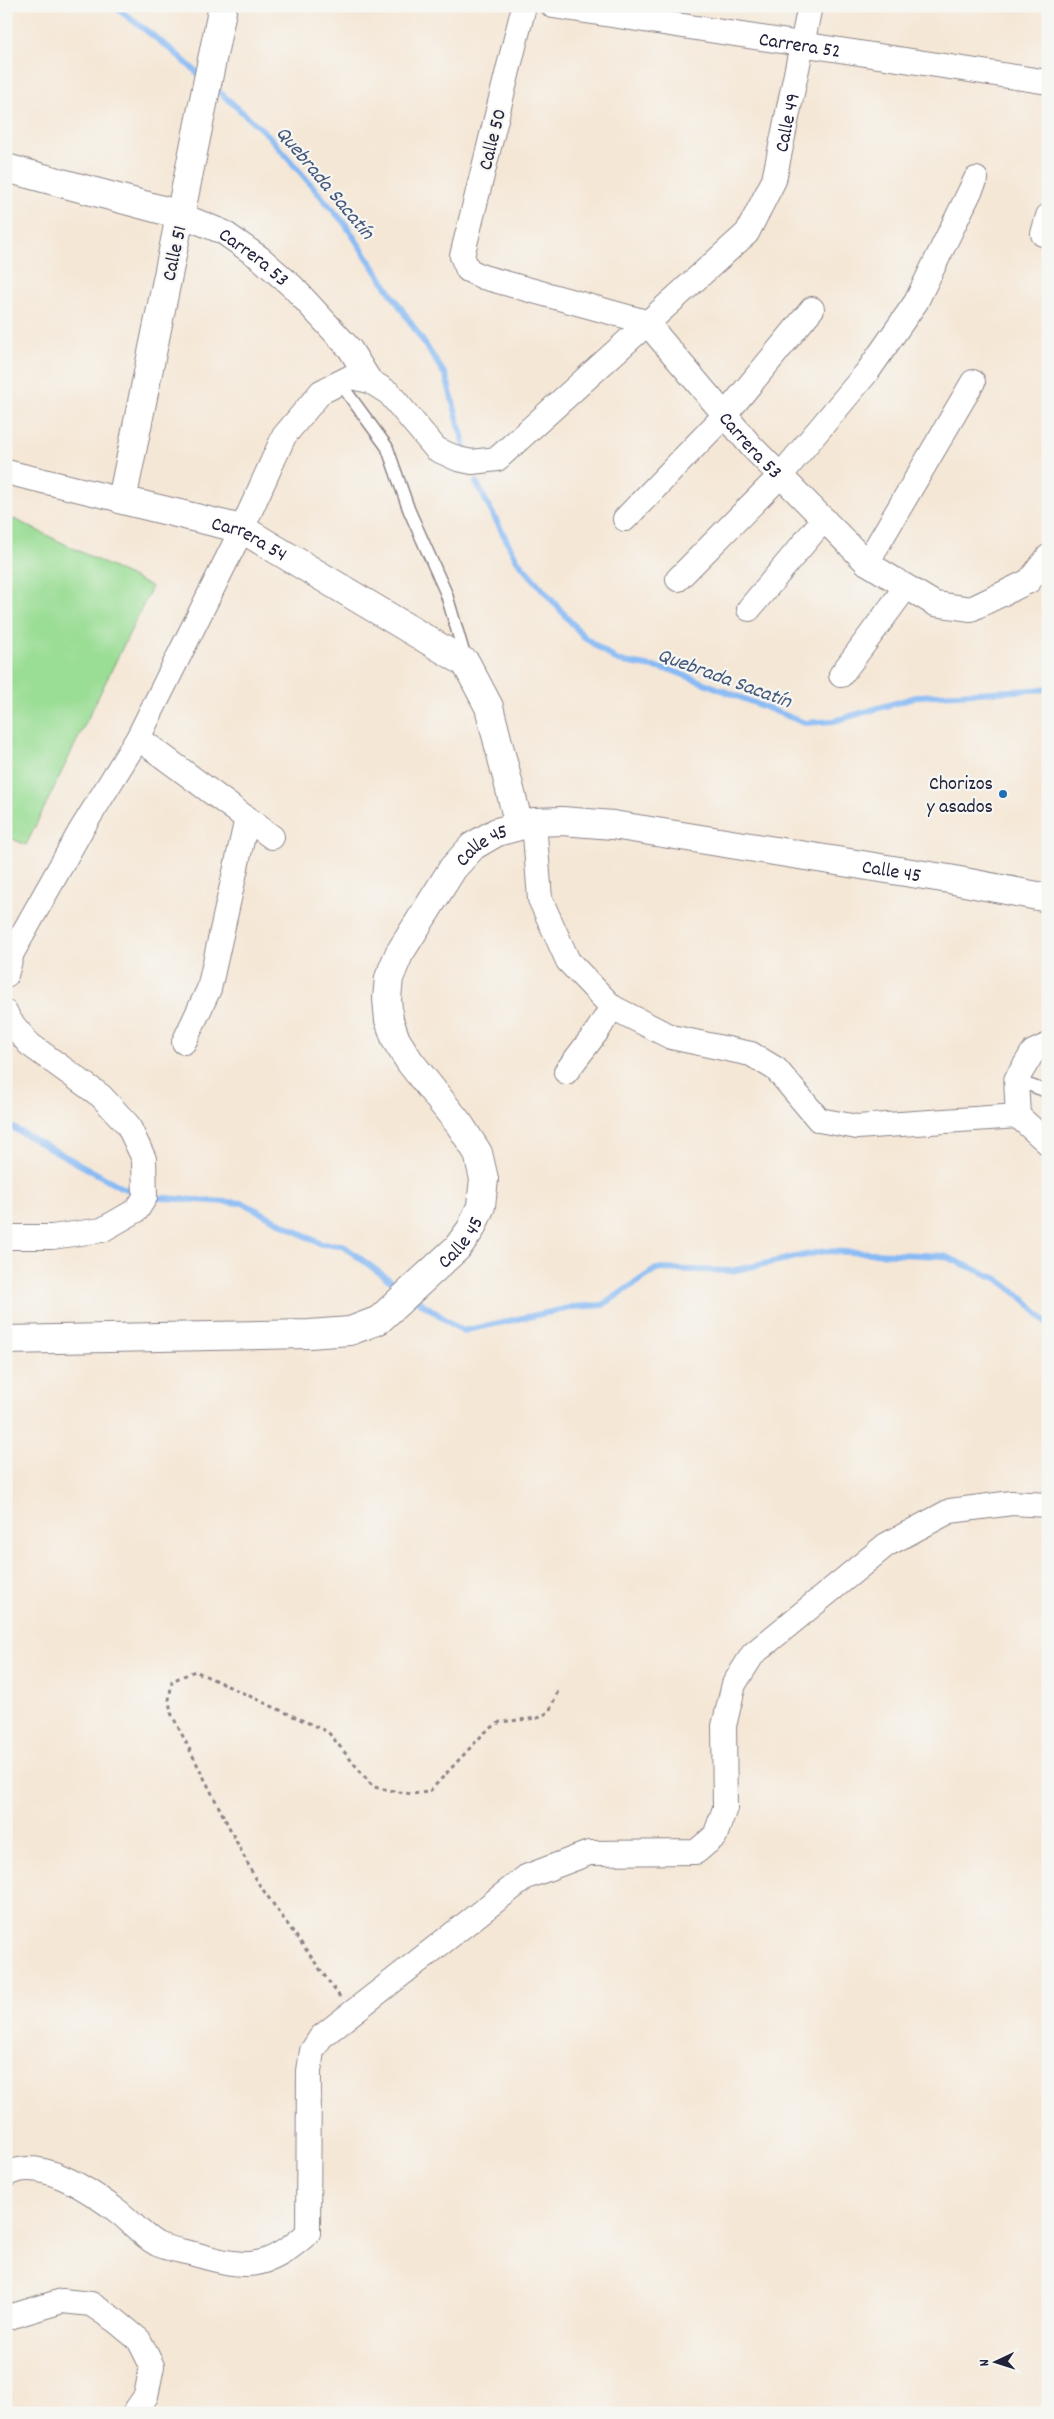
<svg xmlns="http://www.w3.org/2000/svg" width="1054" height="2419" viewBox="0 0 1054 2419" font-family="Dekko,sans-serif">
<rect width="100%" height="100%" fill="#f6f6f2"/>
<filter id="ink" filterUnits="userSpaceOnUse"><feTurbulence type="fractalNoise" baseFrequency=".02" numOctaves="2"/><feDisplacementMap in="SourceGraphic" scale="10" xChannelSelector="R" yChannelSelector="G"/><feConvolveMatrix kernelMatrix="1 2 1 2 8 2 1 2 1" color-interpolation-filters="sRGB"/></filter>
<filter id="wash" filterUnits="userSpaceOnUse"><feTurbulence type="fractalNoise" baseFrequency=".0096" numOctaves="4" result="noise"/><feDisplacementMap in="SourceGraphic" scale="20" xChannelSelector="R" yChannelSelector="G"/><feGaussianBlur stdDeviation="1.12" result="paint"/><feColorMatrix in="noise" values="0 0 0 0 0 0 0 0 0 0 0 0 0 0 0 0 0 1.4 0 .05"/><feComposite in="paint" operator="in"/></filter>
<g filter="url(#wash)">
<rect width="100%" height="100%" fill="#f5e7d6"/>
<path fill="#9add94" stroke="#5e8068" d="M14 519 152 587 26 845 6 836V535Z"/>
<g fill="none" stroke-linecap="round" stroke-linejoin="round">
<path stroke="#87baf4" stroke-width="6" d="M114 6 173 51 201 76
M215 88 268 135 345 224 446 376 466 451
M476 482 517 560 584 637 618 661 671 670 805 723 834 721 920 696 1048 689
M6 1124 121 1187 139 1194
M148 1197 243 1203 321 1244 342 1245 403 1290
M413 1297 462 1331 574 1307 603 1305 656 1269 731 1271 824 1251 944 1256 998 1279 1029 1303 1048 1325"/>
</g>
</g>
<g filter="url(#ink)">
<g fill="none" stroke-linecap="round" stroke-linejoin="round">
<defs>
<path id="lane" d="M340 383 387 447 409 510 446 593 465 657
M1016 1080 1048 1092"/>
<g id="street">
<path id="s1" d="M524 6 462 256 468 270 483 277 646 322 752 447 867 563 935 604 971 609 1029 581 1048 557"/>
<path id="s2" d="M553 6 1048 82"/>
<path id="s3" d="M181 215 223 232 260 258 293 287 350 349 370 381 389 393 436 449 458 459 472 462 497 459 747 233 774 180 810 6"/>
<path d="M1043 234 1048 216"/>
<path d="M6 472 122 500"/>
<path d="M625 519 725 415 812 309"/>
<path d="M867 563 973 382"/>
<path d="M678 579 780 476 868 371 916 302 976 179"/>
<path d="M749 609 824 519"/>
<path d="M841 675 906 587"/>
<path d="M138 738 272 837"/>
<path d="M534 822 540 899 568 961 612 1007 598 1030 566 1072"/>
<path d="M6 975 12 953 81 830 138 738 242 529 284 436 321 392 351 377 370 381"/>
<path d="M612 1007 671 1037 751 1054 776 1069 819 1120 857 1127 1018 1116"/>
<path d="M6 1013 9 1020 29 1044 101 1096 128 1125 144 1159 145 1197 137 1210 102 1230 52 1237H6"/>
<path d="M184 1042 209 989 247 818"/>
<path d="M1048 1045 1033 1052 1016 1080 1018 1116 1048 1143"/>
<path d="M6 2175C39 2155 90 2191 116 2210 130 2220 142 2236 157 2244 168 2249 182 2251 194 2254 247 2269 265 2271 308 2233L309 2071 312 2051 321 2037 526 1877 589 1853 696 1852 715 1836 725 1808 724 1726 734 1684 753 1654 886 1545 950 1511 1012 1503 1048 1505"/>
<path d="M6 2318 62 2301 91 2304 116 2321 139 2340 152 2366 146 2396 134 2413"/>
</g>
<g id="secondary">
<path id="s4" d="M223 6 122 500 242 529 466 663 489 707 519 825"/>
<path d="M6 168 181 215"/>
</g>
<g id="primary">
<path id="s5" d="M6 1340 309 1334 350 1331 379 1320 457 1248 471 1229 481 1206 484 1179 478 1153 460 1125 410 1062 396 1040 389 1020 387 999 389 978 399 954 453 868 473 846 497 832 534 822 562 821 613 825 949 879 1048 898"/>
</g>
</defs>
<use href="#lane" stroke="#8c8488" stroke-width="14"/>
<use href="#street" stroke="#8c8488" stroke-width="26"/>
<use href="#secondary" stroke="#8c8488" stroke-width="30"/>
<use href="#primary" stroke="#8c8488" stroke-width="30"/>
<path stroke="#8c8488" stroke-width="3" stroke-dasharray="4 4" stroke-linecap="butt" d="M340 1997 256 1880 171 1713 169 1700 172 1681 195 1671 328 1732 373 1787 411 1794 429 1792 484 1733 500 1722 538 1718 549 1712 558 1691"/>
<use href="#lane" stroke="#fff" stroke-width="11"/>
<use href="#street" stroke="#fff" stroke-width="24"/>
<use href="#secondary" stroke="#fff" stroke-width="28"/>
<use href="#primary" stroke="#fff" stroke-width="28"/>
</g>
</g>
<circle fill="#1f6fb2" stroke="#f6f6f2" stroke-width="2" cx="1003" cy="794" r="5"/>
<g text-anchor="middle" stroke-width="4.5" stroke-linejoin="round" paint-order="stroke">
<g font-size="20" fill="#22223b" stroke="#f6f6f2">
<text dy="7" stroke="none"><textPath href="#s2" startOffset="250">Carrera 52</textPath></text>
<text dy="7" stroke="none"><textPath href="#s3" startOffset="871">Calle 49</textPath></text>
<text transform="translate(491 139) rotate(-76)" y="7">Calle 50</text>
<text transform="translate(173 253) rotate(-78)" y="7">Calle 51</text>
<text dy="7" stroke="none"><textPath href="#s3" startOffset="85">Carrera 53</textPath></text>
<text dy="7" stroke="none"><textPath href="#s1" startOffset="620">Carrera 53</textPath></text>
<text dy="7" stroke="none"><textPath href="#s4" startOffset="638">Carrera 54</textPath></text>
<text dy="7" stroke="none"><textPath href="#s5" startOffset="952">Calle 45</textPath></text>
<text dy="7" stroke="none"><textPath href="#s5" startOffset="1372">Calle 45</textPath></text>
<text dy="7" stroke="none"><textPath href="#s5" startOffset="488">Calle 45</textPath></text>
</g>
<g font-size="20" fill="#22223b" stroke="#f6f6f2" text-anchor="end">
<text x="993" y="789">Chorizos<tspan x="993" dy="23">y asados</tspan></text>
</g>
<g font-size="21" font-style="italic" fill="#45577c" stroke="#f6f6f2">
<text transform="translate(326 182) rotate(50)" y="7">Quebrada Sacatín</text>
<text transform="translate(725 677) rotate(20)" y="7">Quebrada Sacatín</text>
</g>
</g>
<rect width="1054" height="2419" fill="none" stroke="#f6f6f2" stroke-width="25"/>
<g transform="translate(996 2362) rotate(266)" stroke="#f6f6f2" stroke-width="4" paint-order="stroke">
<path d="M0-4L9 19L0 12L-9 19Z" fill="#22223b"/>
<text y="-8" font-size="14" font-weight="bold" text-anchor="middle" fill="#22223b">N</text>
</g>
</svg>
